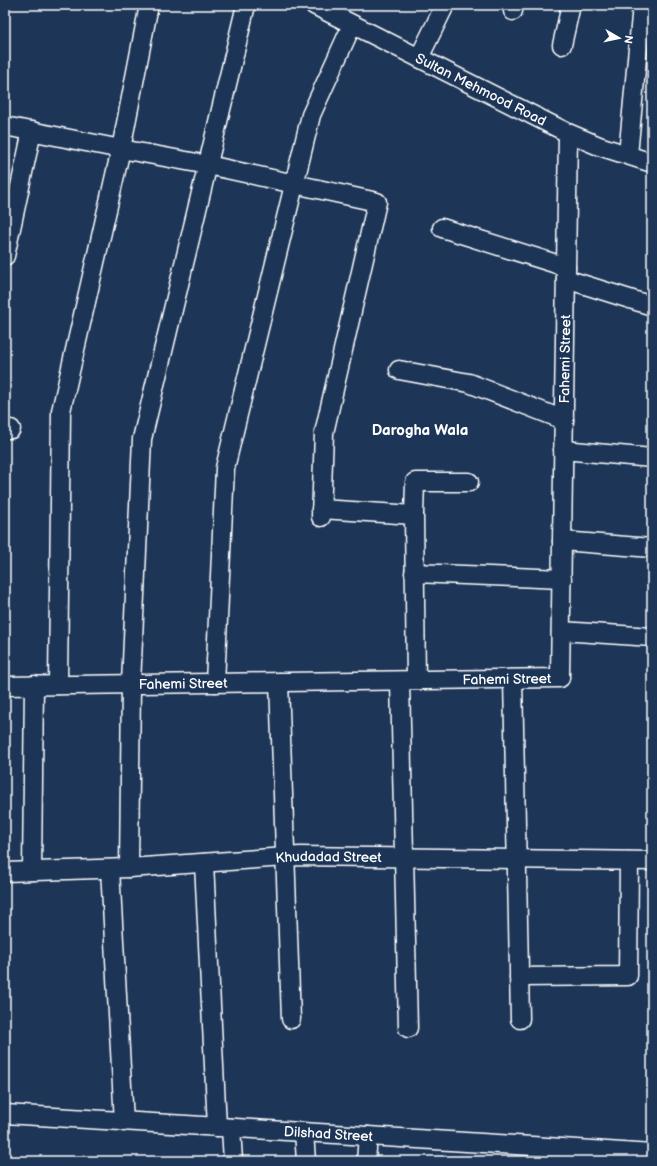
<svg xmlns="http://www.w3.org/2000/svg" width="657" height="1166" viewBox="0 0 657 1166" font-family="'Balsamiq Sans',sans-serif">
<rect width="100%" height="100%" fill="#1d3557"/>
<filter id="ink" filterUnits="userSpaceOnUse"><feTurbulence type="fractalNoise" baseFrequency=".025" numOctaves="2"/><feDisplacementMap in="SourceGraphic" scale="8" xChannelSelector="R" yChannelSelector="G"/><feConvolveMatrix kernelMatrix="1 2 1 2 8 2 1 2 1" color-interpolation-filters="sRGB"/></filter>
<g filter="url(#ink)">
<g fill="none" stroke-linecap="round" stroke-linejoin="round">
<defs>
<g id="minor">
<path id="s1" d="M314 5 568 133 599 146 652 163"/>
<path d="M513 11 514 5"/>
<path d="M562 45 571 5"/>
<path d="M419 58 445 5"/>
<path d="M5 126 121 149 208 165 377 202 324 433 321 517"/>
<path d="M628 155 642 5"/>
<path d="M442 228 566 267"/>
<path d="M5 256 32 131"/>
<path d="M566 279 652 306"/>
<path d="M399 370 469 383 564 420"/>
<path d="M5 429H11"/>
<path d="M563 450 652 458"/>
<path d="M321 509 414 515 416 680"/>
<path d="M414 515 415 482H469"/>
<path d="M562 541 652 548"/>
<path d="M414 573 562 579"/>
<path d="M561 631 652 637"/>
<path d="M513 679 520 1019"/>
<path d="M400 681 408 1028"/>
<path d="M279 682 291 1019"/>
<path d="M215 683 225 468 311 115 352 25"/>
<path d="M58 685 61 411 121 149 149 5"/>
<path id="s2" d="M5 686 560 678 568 133"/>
<path d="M204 863 217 1127"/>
<path d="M129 868 131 684 142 439 246 5"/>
<path d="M110 869 124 1122"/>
<path d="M32 871 34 685"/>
<path id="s3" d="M5 872 129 868 300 856 652 861"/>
<path d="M519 977 628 976 629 861"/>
<path id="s4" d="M5 1114 532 1146 652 1154"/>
<path d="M231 1128 233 1161"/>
<path d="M304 1132 306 1161"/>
<path d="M366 1161 368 1136"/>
</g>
</defs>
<use href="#minor" stroke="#fff" stroke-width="21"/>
<use href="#minor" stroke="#1d3557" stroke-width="18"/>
</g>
</g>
<g text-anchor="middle" stroke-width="3" stroke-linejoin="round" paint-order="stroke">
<g font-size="14" fill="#fff" stroke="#1d3557">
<text dy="5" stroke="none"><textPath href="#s1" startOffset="187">Sultan Mehmood Road</textPath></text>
<text dy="5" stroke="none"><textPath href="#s2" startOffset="874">Fahemi Street</textPath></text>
<text dy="5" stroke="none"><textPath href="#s2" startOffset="502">Fahemi Street</textPath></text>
<text dy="5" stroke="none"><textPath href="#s2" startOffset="178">Fahemi Street</textPath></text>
<text dy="5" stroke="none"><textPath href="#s3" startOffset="324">Khudadad Street</textPath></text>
<text dy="5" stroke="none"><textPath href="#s4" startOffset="324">Dilshad Street</textPath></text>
</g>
<g font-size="15" font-weight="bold" fill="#fff" stroke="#1d3557">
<text x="420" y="435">Darogha Wala</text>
</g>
</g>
<rect width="657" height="1166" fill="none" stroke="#1d3557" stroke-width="20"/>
<rect x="10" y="10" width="637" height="1146" fill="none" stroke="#fff" stroke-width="1.5" filter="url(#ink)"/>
<g transform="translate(619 38) rotate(99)" stroke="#1d3557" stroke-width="3" paint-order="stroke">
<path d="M0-3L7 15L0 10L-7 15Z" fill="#ffffff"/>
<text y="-6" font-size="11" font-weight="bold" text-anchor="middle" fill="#ffffff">N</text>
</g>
</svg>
